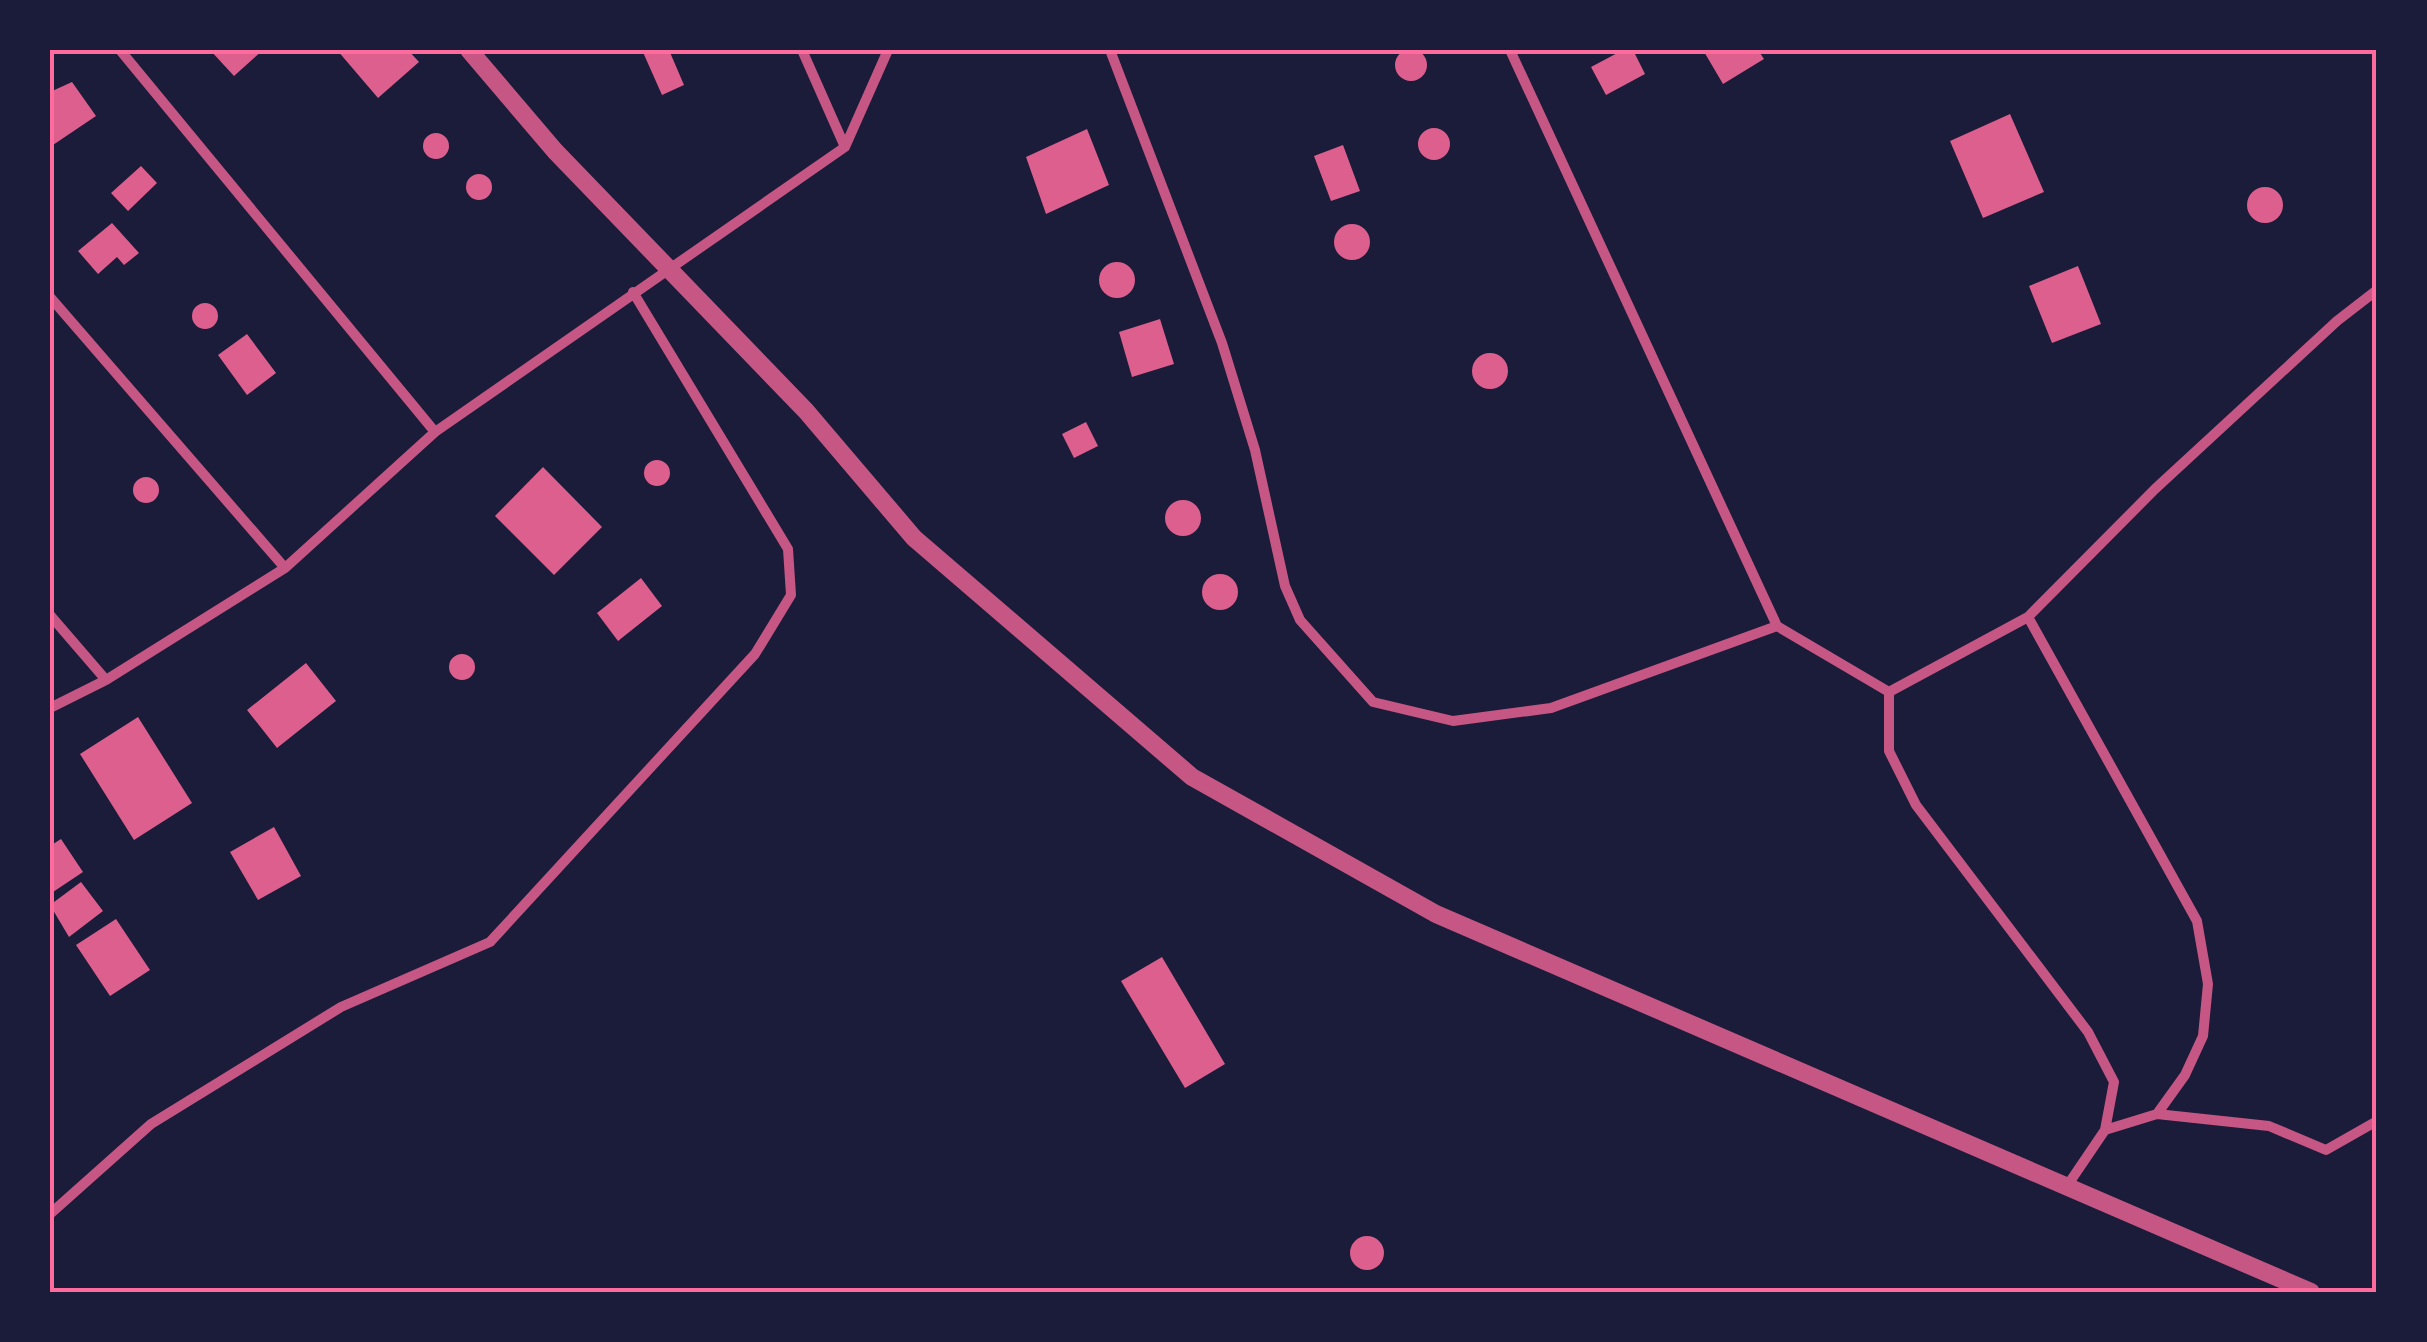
<svg xmlns="http://www.w3.org/2000/svg" width="2427" height="1342" viewBox="0 0 2427 1342" font-family="Rubik,sans-serif">
<rect width="100%" height="100%" fill="#1b1b3a"/>
<path fill="#dd5f8e" d="M1395 65a16 16 0 1 1 32 0a16 16 0 1 1-32 0Z
M210 50H263L234 76Z
M337 50H408L419 62 378 98Z
M642 50H669L684 85 662 95Z
M1623 50H1633L1645 74 1606 95 1591 67Z
M1703 50H1758L1764 59 1723 84Z
M72 82 96 116 50 147V92Z
M2010 114 2044 192 1983 218 1950 141Z
M1418 144a16 16 0 1 1 32 0a16 16 0 1 1-32 0Z
M1087 129 1109 185 1046 214 1026 157Z
M423 146a13 13 0 1 1 26 0a13 13 0 1 1-26 0Z
M1343 145 1360 191 1331 201 1314 156Z
M141 166 157 183 128 211 111 193Z
M466 187a13 13 0 1 1 26 0a13 13 0 1 1-26 0Z
M2247 205a18 18 0 1 1 36 0a18 18 0 1 1-36 0Z
M112 223 139 253 124 265 117 257 98 274 78 251Z
M1334 242a18 18 0 1 1 36 0a18 18 0 1 1-36 0Z
M1099 280a18 18 0 1 1 36 0a18 18 0 1 1-36 0Z
M2078 266 2101 324 2052 343 2029 286Z
M192 316a13 13 0 1 1 26 0a13 13 0 1 1-26 0Z
M1160 319 1174 364 1132 377 1119 332Z
M247 334 276 373 247 395 218 355Z
M1472 371a18 18 0 1 1 36 0a18 18 0 1 1-36 0Z
M1086 422 1098 446 1074 458 1062 434Z
M644 473a13 13 0 1 1 26 0a13 13 0 1 1-26 0Z
M543 467 602 527 554 575 495 516Z
M133 490a13 13 0 1 1 26 0a13 13 0 1 1-26 0Z
M1165 518a18 18 0 1 1 36 0a18 18 0 1 1-36 0Z
M1202 592a18 18 0 1 1 36 0a18 18 0 1 1-36 0Z
M641 578 662 606 618 641 597 613Z
M449 667a13 13 0 1 1 26 0a13 13 0 1 1-26 0Z
M306 663 336 701 277 748 247 710Z
M138 717 192 803 134 840 80 754Z
M274 827 301 876 258 900 230 852Z
M61 839 83 872 50 894V846Z
M81 882 103 911 69 937 50 905Z
M116 919 150 970 110 996 76 945Z
M1162 957 1225 1064 1185 1088 1121 981Z
M1350 1253a17 17 0 1 1 34 0a17 17 0 1 1-34 0Z"/>
<g fill="none" stroke-linecap="round" stroke-linejoin="round">
<path stroke="#c65784" stroke-width="10" d="M120 50 435 432
M802 50 845 147
M1110 50 1222 343 1255 450 1285 586 1300 620 1373 702 1453 721 1551 708 1777 626 1889 692
M1510 50 1777 626
M50 297 285 568
M50 615 106 680
M2028 617 2197 921 2208 984 2203 1036 2185 1075 2157 1114
M50 708 106 680 285 568 435 432 845 147 888 50
M2105 1130 2157 1114 2269 1126 2326 1150 2377 1121
M2065 1189 2105 1130 2114 1082 2088 1032 1916 805 1889 751V692L2028 617 2155 489 2337 321 2377 290
M50 1214 151 1124 341 1007 490 942 755 654 791 595 788 549 633 292"/>
<path stroke="#c65784" stroke-width="18" d="M469 50 555 151 806 411 914 538 1192 777 1436 914 2311 1292"/>
</g>
<rect width="2427" height="1342" fill="none" stroke="#1b1b3a" stroke-width="105"/>
<rect x="52" y="52" width="2322" height="1238" fill="none" stroke="#ff6b9d" stroke-width="4"/>
</svg>
